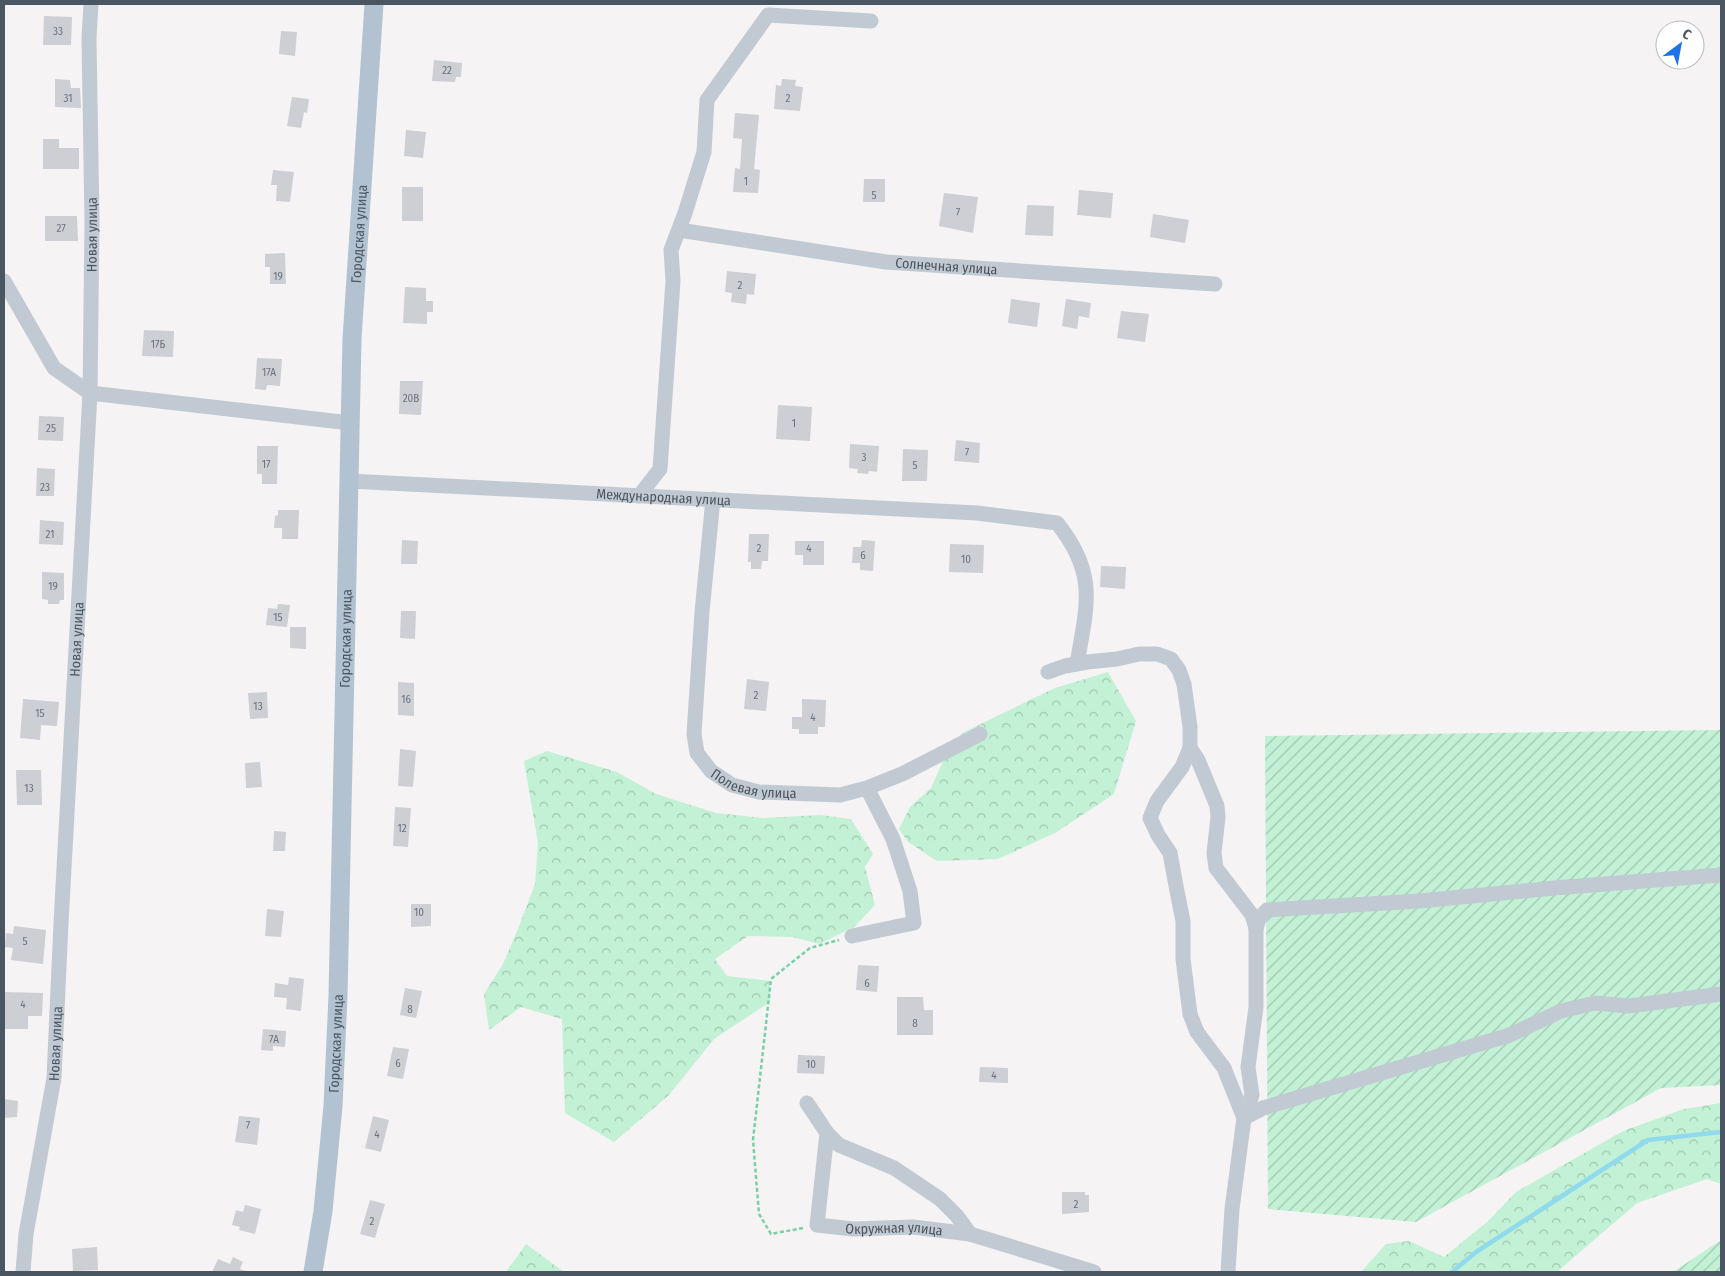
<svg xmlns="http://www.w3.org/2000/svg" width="1725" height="1276" viewBox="0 0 1725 1276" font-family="'Fira Sans Condensed',sans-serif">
<defs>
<pattern id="forest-crowns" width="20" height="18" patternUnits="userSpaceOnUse" patternTransform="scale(1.25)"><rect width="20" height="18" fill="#c3f1d5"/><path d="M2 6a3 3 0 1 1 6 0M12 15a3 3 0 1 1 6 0" fill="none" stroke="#a0c6b0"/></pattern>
<pattern id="garden-furrows" width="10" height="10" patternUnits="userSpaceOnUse" patternTransform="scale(1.25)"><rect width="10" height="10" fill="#c3f1d5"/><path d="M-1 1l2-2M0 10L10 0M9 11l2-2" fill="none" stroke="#a0c6b0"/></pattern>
</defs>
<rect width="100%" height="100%" fill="#f5f3f3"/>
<path fill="url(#forest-crowns)" d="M1108 672 1136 721 1114 794 1055 833 998 859 937 861 908 842 899 829 910 807 931 788 944 759 962 733 1055 688Z
M547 751 617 772 656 794 716 813 763 818 820 815 851 819 873 854 865 867 875 905 854 927 819 944 793 937 748 936 715 959 727 976 770 981V1002L714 1039 669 1095 614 1142 565 1113 562 1019 521 1007 489 1030 484 994 503 964 518 929 535 884 538 843 524 761Z
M1721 1103V1184L1707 1179 1637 1203 1557 1272H1361L1386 1244 1409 1241 1444 1257 1487 1222 1516 1192 1623 1131 1684 1109Z
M526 1244 564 1272H506Z"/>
<path fill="url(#garden-furrows)" d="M1721 730V1085L1661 1088 1416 1222 1268 1209 1265 736Z
M1721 1240V1272H1673Z"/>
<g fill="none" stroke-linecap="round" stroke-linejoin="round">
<path stroke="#90daee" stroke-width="4.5" d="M1452 1272 1476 1252 1648 1140 1721 1132"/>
</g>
<path fill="#cdcfd5" d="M44 16 72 17 71 45H43Z
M281 31 297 32 295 56 279 54Z
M434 60 462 63 461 77H456L455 82 432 81Z
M55 79 70 80 71 88H80L81 108 55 107Z
M782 79 796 80 795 86 803 87 800 111 774 109 776 85 781 86Z
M292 97 309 99 307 113 304 112 301 128 287 126Z
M735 113 759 115 754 169 760 170 758 193 733 192 735 168 740 169 742 139 733 138Z
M406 130 426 132 423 158 404 156Z
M43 139H59V148H79V169H43Z
M273 170 294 172 290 202 276 201 277 185H271Z
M864 179H885V202H863Z
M402 187H423V221H402Z
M1079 190 1113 193 1111 218 1077 215Z
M944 193 978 197 973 233 939 226Z
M1027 205 1054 206 1053 236 1025 235Z
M1153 214 1189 220 1185 243 1150 237Z
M45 216H77L78 241H45Z
M285 253 286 284H270V267H265V254Z
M727 271 756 274 754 295 747 294 746 304 731 302 732 293 725 292Z
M405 287 426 288V301H433V312H427V324L403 323Z
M1011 299 1040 303 1037 327 1008 323Z
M1066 299 1091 303 1089 318 1079 316 1077 329 1062 326Z
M1121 311 1149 314 1145 342 1117 338Z
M144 330 174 331 173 357 142 356Z
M257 358 282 359 280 386 267 385 266 390 255 389Z
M400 381H423L421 415 399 414Z
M778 405 812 407 810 441 776 439Z
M39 416 64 417 63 441 38 440Z
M956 440 980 443 979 463 954 461Z
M850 444 879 446 877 472 869 471 868 474 857 473 858 469 849 468Z
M257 446H278L277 484H262V474H257Z
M903 449 928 450 927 481H902Z
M37 468 55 469 54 496H36Z
M278 510H299L298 539H282V528H274L275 516 278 515Z
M40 520 64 522 63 545 39 544Z
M749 534H769L768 561H762L761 569H751V562H748Z
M402 540 418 541 417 564H401Z
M862 540 875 541 873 571 860 570V563H852L853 547H861Z
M795 541H824V565H803V555H795Z
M950 544 984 545 983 573 949 572Z
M1101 566 1126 567 1125 589 1100 587Z
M42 572 64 573V600H60L59 604H48V600L42 599Z
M278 604 290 605 287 627 266 625 268 608 277 609Z
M401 611H416L415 639 400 638Z
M290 627H306V649L290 648Z
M747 679 769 682 766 711 744 709Z
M398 682 414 683V716L398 715Z
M267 692 268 718 250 719 248 693Z
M23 699 59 702 57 726 41 725 40 740 20 738Z
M802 699 826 700 825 727H818V734H799V729H792V717H802Z
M400 749 416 751 413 787 398 786Z
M260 762 262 787 246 788 245 763Z
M16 770H41L42 805H17Z
M395 807 411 808 408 847 393 846Z
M274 831 286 832 285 851H273Z
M411 904H431V926L411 927Z
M267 909 284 911 281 937 265 936Z
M14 926 46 930 43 964 11 960 13 948 5 947 6 933 13 934Z
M858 965 879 966 877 992 856 990Z
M289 977 304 979 301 1011 286 1009 287 998 274 997 275 983 288 985Z
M405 988 422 991 416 1018 400 1015Z
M4 992 43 993 42 1016H28V1029H4Z
M897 997H923L924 1010H933V1035H897Z
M263 1029 286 1031 285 1047 273 1046V1051L261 1050Z
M393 1047 409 1049 403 1079 387 1076Z
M798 1055 825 1056 824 1074 797 1073Z
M980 1067 1008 1068V1083L979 1082Z
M4 1099 18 1101 17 1117 4 1118Z
M239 1116 260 1118 257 1145 235 1142Z
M373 1116 389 1120 381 1152 365 1148Z
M1062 1192H1085V1195H1089V1212L1062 1214Z
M370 1200 385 1204 375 1238 360 1234Z
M245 1205 261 1209 255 1234 239 1230 240 1227 232 1225 236 1210 243 1212Z
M97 1247 98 1270 73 1271 72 1249Z
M233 1257 243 1262 240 1269 248 1272H212L218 1259 230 1264Z"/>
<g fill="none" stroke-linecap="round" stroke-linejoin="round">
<path stroke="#7ad0a6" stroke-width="2.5" stroke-dasharray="4 2.5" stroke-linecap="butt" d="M803 1228 771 1234 759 1214 753 1140 771 979 810 948 839 940"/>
<g stroke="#c1cad2" stroke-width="15">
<path id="s1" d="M679 230 886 262 1215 284"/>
<path d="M4 281 54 368 90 393 350 423"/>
<path id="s2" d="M349 481 977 513 1057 523C1098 574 1087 605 1077 664"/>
<path d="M639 496 660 469 673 281 671 250 685 213 704 152 707 100 768 15 871 21"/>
<path id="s3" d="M713 499 702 612 694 734 697 753 711 771 732 785 759 792 840 795 867 788 893 839 910 891 914 923 852 936"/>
<path d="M1048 672 1065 666 1087 662 1117 659 1139 654H1157L1171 659 1179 670 1184 684 1190 727V748L1198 760 1217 806 1218 817 1214 853 1216 868 1252 915 1256 928"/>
<path d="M1190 748 1182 767 1157 801 1150 818 1158 835 1170 853 1176 886 1183 921V959L1190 1014 1197 1032 1224 1068 1244 1118 1263 1108 1510 1035 1561 1011 1595 1003 1629 1006 1721 994"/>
<path d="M867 788 902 774 980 734"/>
<path id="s4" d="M807 1103 827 1133 817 1225 853 1229 913 1227 970 1234 1094 1272"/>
<path d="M827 1133 839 1145 894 1168 940 1199 957 1216 970 1234"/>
<path id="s5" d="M23 1272 26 1234 54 1078 61 923 90 393 92 222 89 38 91 4"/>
<path d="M1228 1272 1232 1209 1244 1118 1252 1095 1248 1067 1256 1007V928L1259 919 1267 910 1420 901 1554 888 1721 875"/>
</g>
<path stroke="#b3c2d1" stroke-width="19" id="s6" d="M313 1272 323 1211 333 1106 338 996 352 339 374 4"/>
</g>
<g text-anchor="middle" stroke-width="4" stroke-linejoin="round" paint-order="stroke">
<g font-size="11" fill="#6b747e">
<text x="58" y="35">33</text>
<text x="447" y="74">22</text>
<text x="68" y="102">31</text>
<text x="788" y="102">2</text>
<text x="746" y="185">1</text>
<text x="874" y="199">5</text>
<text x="958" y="216">7</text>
<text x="61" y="232">27</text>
<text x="278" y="280">19</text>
<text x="740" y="289">2</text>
<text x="158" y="348">17Б</text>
<text x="269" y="376">17А</text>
<text x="411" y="402">20В</text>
<text x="794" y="427">1</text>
<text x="51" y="432">25</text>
<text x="967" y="456">7</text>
<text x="864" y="461">3</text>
<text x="266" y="468">17</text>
<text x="915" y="469">5</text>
<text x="45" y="491">23</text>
<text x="50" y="538">21</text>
<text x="759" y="552">2</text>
<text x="809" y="552">4</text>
<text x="863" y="559">6</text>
<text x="966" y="563">10</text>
<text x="53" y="590">19</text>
<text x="278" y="621">15</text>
<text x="756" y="699">2</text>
<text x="406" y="703">16</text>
<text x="258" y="710">13</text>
<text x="40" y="717">15</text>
<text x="813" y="721">4</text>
<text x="29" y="792">13</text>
<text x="402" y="832">12</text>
<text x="419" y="916">10</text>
<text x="25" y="945">5</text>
<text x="867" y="987">6</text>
<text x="23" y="1008">4</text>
<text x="410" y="1013">8</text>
<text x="915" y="1027">8</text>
<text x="274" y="1043">7А</text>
<text x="398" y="1067">6</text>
<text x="811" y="1068">10</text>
<text x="994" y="1079">4</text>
<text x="248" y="1129">7</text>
<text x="377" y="1138">4</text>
<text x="1076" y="1208">2</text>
<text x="372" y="1225">2</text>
</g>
<g font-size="14" fill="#4a5661" stroke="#fff">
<text dy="5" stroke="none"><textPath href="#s6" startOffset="1040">Городская улица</textPath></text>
<text dy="5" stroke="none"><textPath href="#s5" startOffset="1041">Новая улица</textPath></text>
<text dy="5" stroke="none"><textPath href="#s1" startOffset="270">Солнечная улица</textPath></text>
<text dy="5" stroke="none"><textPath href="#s2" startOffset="315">Международная улица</textPath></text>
<text dy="5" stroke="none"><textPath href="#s6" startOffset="635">Городская улица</textPath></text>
<text dy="5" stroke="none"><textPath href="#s5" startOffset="636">Новая улица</textPath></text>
<text dy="5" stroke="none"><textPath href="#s3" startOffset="324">Полевая улица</textPath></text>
<text dy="5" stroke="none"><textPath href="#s6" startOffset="230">Городская улица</textPath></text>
<text dy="5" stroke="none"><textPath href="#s5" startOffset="231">Новая улица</textPath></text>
<text dy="5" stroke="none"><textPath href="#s4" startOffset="206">Окружная улица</textPath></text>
</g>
</g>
<rect width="1725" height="1276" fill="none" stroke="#4a5661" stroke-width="10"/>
<g transform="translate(1680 45) rotate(32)"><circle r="24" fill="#ffffff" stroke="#b7bbc0"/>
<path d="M0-4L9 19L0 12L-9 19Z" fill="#1a73e8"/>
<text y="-8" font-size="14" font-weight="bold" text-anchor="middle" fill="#4a5661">С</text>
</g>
</svg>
